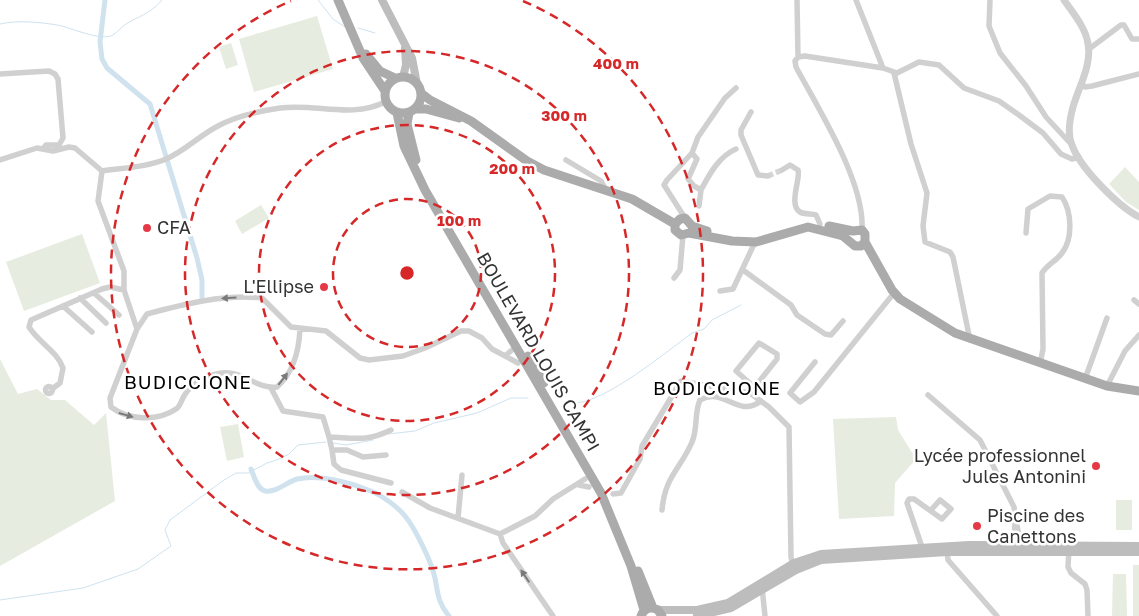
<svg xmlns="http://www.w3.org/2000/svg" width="1139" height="616" viewBox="0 0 1139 616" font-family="'Golos Text',sans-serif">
<rect width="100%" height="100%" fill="#fff"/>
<path fill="#e6ecdf" d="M317 16 333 69 254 92 239 39Z
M231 43 238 65 226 69 219 47Z
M1125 167 1139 182V210L1126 202 1109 184Z
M261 205 269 218 242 234 235 221Z
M82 234 100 283 24 311 6 262Z
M0 359 18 394 37 389 51 400H65L94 425 106 413 115 501 0 566Z
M896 417 898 430 916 459 895 483 894 516 839 519 833 419Z
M238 424 244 457 227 461 220 427Z
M1116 500H1132V530H1116Z
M1133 565H1139V616H1133Z
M1113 574H1126L1127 616H1112Z"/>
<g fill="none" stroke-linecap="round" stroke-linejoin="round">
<path stroke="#cfe2ee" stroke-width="1" d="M318 0 333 19 345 27
M0 24C18 20 39 22 57 25 70 27 101 42 113 35 119 31 124 24 131 21 143 15 153 11 162 0
M358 28 375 33
M575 403C606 402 666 352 692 333L704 329 712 320 741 305
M388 434 415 431 434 423 477 413 511 398H528
M333 443 346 445 373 440
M0 600 83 588 138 569 171 546 165 530 170 520 224 480 236 473H248L267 463 279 459 289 454 298 445 326 442"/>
<path stroke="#cfe2ee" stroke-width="5" d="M105 0 100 42 102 59 107 68 150 104 197 258 202 280V298
M251 469C254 476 257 489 265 491 276 493 287 482 297 479 318 474 349 482 368 490 380 494 397 506 405 516 415 528 432 563 435 578 438 594 438 603 449 616"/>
<path stroke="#d6d6d6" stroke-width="5.5" stroke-dasharray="5.5 3" stroke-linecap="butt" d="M768 176 782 170"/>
<path stroke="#d0d0d0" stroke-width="5.5" d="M797 0 798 57
M856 0 883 68
M990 0 989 26 1000 53 1026 86 1046 117 1071 144
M1089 49 1121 25H1124L1132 39H1139
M894 73 911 144 927 193 923 226 925 242 950 252 953 257 970 340
M0 74 49 71 55 74 58 79 63 138 59 145H46L43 149
M1081 83 1085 87 1092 86 1139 74
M751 112 741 130V135L758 175 768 176
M692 153 697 159 688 179 694 186 701 190C709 175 719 156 736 149
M0 160 37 148 53 151 69 147 75 148 102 171C123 168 147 167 166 159 185 151 200 135 218 126 236 116 260 111 280 108 316 103 351 119 385 102
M566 160 601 181 606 190
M782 170 790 165 798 170C801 178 788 205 800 212 805 215 812 213 816 215L820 224
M102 171 98 201 124 271V290L137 329
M699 206 701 190
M685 218 664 185 667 180 692 153 698 137 725 98 736 88
M862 230C865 182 819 110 796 67L795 61 798 57 805 56 883 68 897 73 919 62 939 65 964 88 999 101 1019 115 1043 133 1061 154 1072 159 1079 157
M1026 233 1028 209 1050 196 1062 197C1072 212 1073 239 1062 253 1056 261 1047 265 1042 273L1043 349 1040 364
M743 270 791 305 797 315 825 334 831 335 843 321
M674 278 680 270 683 235
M720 291 733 289 756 240
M94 293 119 315
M80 298 106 323
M1134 300 1139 304
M63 306 92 332
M300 329C299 351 294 372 277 387 258 390 242 370 222 373 208 375 191 383 184 396 181 401 180 407 176 409 157 422 128 420 111 407L110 398 137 329 147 314C184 304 224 294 262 298L291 327 326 331 360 358 369 360 403 356 425 348 461 331H469L482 338 492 349 518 363
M505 356 512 350
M815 362 790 393 800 402 814 392 894 293
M1085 379 1107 318
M1107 386 1125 351 1139 335
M45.5 390a3.5 3.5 0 1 1 7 0a3.5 3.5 0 1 1-7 0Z
M271 388 283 411 323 417 329 437C355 438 366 442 391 430
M52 389 60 383 63 368C57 351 39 343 29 327L31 320 102 289 110 287 124 290
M750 393 777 359V354L759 343 736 371 754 387
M928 395 980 440 1014 507 1021 549
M329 437 332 450H347L363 457 386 455
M332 450 334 464 341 470 391 483
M579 485 589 487
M402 492 430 508 500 534 535 516 553 499 585 479
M613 494 621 493 640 459 642 446 681 381 750 393 769 407 789 427 791 557 793 566
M662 510C665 476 680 470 692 442 698 429 694 413 700 400 724 386 737 419 761 401
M458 518 462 475
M500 534 503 543 553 616
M1069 548 1068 567 1071 573 1085 584 1087 590 1088 616
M1014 549 1015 521
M923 550 907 503 909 499H914L942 519 951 509 940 500 931 510
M947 552 948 560 997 616
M762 587 765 616"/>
<path stroke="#d0d0d0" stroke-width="7" d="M1064 0C1073 13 1086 28 1088 44 1092 65 1079 86 1073 107 1070 118 1067 134 1072 145 1080 168 1118 206 1139 217"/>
<path stroke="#bdbdbd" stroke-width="8" d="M382 0 412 58 417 84
M403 77 406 65 405 48
M658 610H697L728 603 794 563 821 554 969 545 1139 546
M697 616 731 608 796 570 821 560 947 552H1139"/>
<path stroke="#ababab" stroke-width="9" d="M338 0 363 58 385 91
M366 54 380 71 395 78
M385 95a18 18 0 1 1 36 0a18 18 0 1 1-36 0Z
M421 93 430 100 471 121 527 161 544 170 632 199 675 224
M415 109H426L459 118
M397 113 404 146 425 190 601 493 631 566 644 610
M409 113 407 124 416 160
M675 224V230L681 235 689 233 732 241 756 242 808 227 843 236 855 246H861L865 242
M675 224 680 219 685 218 692 226
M692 226 707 231
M829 226 853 231 862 230 865 234V242
M865 242 892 290 900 299 955 333 1107 386 1139 391
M528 356 544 383
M638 571 653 608
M641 616C644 608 651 606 658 610L662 616"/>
</g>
<defs><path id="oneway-solid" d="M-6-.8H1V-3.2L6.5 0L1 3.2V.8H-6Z" transform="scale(1.25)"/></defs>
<g fill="#7a7a7a">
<use href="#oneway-solid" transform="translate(229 298) rotate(176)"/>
<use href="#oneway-solid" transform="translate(283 379) rotate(-52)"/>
<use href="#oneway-solid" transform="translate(126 415) rotate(16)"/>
<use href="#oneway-solid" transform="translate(525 576) rotate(-124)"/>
</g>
<g fill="none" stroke="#d62828" stroke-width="2.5" stroke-dasharray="9 6">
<circle cx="407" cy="273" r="74"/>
<circle cx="407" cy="273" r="148"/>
<circle cx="407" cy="273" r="222"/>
<path d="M523 1A296 296 0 1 1 291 1"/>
</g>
<g fill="#e63946" stroke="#fff" stroke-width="2">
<circle cx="147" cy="228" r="5"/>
<circle cx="324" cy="287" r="5"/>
<circle cx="1096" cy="466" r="5"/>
<circle cx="977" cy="526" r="5"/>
</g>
<g text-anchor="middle" stroke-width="5" stroke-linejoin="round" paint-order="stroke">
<g font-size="18" fill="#333" stroke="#fff" text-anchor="start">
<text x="157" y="234">CFA</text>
<text x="314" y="293" text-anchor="end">L'Ellipse</text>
<text x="1086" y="462" text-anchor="end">Lycée professionnel<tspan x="1086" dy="21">Jules Antonini</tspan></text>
<text x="987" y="522">Piscine des<tspan x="987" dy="21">Canettons</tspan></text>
</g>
<g font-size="18" fill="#333" stroke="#fff">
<text transform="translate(538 352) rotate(60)" y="6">BOULEVARD LOUIS CAMPI</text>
</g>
<g font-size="19" letter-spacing="1" fill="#000" stroke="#fff">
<text x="188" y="389">BUDICCIONE</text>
<text x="717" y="395">BODICCIONE</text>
</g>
</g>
<circle cx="407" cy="273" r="8" fill="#d62828" stroke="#fff" stroke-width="2.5"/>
<g font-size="15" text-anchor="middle" font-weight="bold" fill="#d62828" stroke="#fff" stroke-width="5" stroke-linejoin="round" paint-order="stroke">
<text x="616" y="69">400 m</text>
<text x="564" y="121">300 m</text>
<text x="512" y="174">200 m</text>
<text x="459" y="226">100 m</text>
</g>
</svg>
